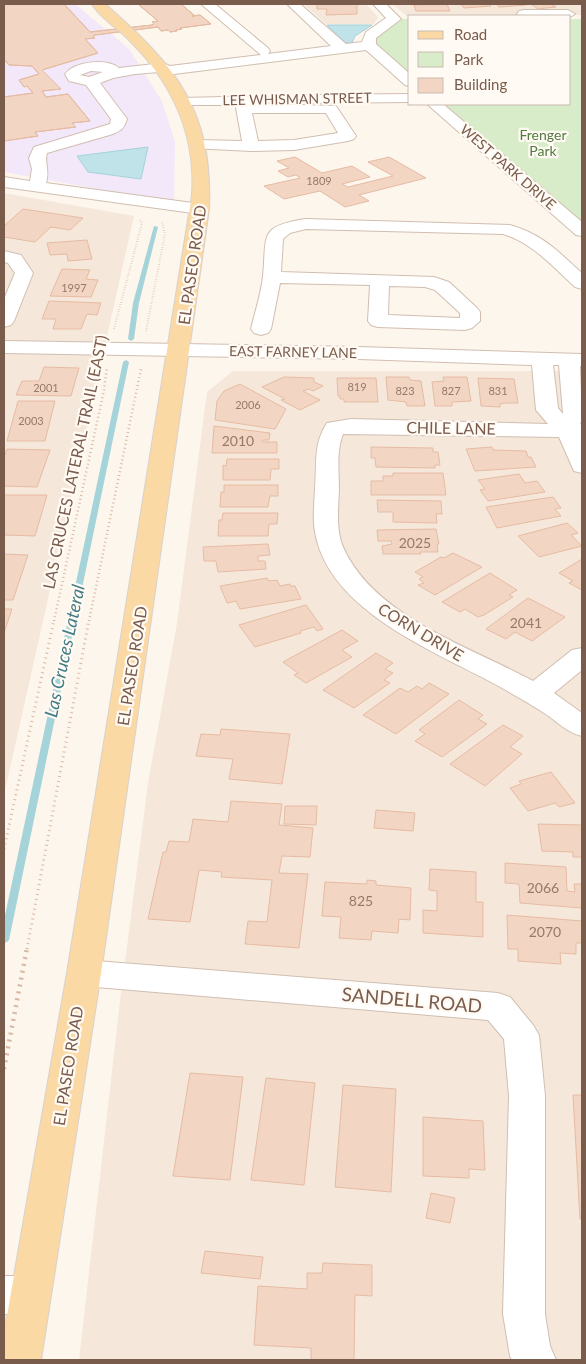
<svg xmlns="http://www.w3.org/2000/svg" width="586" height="1364" viewBox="0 0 586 1364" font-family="Lato,sans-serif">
<rect width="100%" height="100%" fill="#fdf6ec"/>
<path fill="#f5e8da" d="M303 4H366L378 17 374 24H326Z
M392 4H582V15L407 16Z
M4 193 134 216 4 795Z
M233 371H582V1360H79L120 1001 148 783 177 623 207 392Z"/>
<path fill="#f3e8fa" d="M4 4H75L129 49 162 101 175 142 174 203 4 172Z"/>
<path fill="#d8ecc9" d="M394 19H410V80L369 45Z
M570 19H582V230L437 104H570Z"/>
<path fill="#bfe3e8" stroke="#a5d3da" d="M327 25H372L355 36 352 43H346Z
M148 147 141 179 88 172 77 156Z"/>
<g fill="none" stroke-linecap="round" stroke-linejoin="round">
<path fill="#a5d3da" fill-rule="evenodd" d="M154 226 158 227 139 303 134 339 131 341 128 339 133 303Z
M126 360 129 362 9 940 7 942 4 943V920L123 362Z"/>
</g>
<path fill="#f3d5c3" stroke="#e6bba3" d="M4 4H64L90 32 152 25 154 24 152 22 158 21 138 4H181L195 16H192L200 15 211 24 180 28 182 29 176 30 177 31 170 32 168 30 161 31 158 27 95 35 93 36 95 38 85 39 98 53 42 70 61 89 42 91 46 97 68 94 90 121 72 123 76 127 35 132 38 136 4 141V97L33 93 27 86 24 87 19 80 39 74 32 66 9 65 4 59Z
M4 4H64L90 32 152 25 154 24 152 22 158 21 138 4H181L195 16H192L200 15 211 24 180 28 182 29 176 30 177 31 170 32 168 30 161 31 158 27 95 35 93 36 95 38 85 39 98 53 42 70 61 89 42 91 46 97 68 94 90 121 72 123 76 127 35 132 38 136 4 141V97L33 93 27 86 24 87 19 80 39 74 32 66 9 65 4 59Z
M317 4H357V14L326 15 327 9H317Z
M435 4H447L450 11H416L414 5Z
M461 4H489L491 6 464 8Z
M496 4H525L526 5 499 7Z
M531 4H551L556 7 538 9Z
M295 157 322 173 352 166 370 177 342 184 348 187 393 176 368 162 389 157 426 178 359 195 369 201 345 207 320 191 284 199 264 186 300 178 296 175 288 177 278 171 289 168 277 161Z
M23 209 83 218 70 230 51 227 35 242 4 237V226Z
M87 240 92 259 68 261 67 254 50 255 47 243Z
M62 269 90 270 86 279 98 280 91 297 50 296Z
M49 301 101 303 97 315 87 314 81 329H53L56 319H42Z
M44 367 79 368 71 396 16 395 22 381H39Z
M284 377 314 378V382L323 386 313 391 309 389 303 391 320 400 300 410 281 400 285 399 262 387Z
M386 377H409L410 380 421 381 425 406H407L406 402 388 400Z
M443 377H467L471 401 452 402V406H435L432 382 444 381Z
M337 378H376L378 402H344V399H340V396H338Z
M478 378 514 379 518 403H506L500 404V407L481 406Z
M240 384 286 409 275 429 215 420 217 401 224 391Z
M18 401H55L45 441H7Z
M214 426 270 433 269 440H263L262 442H277V453H212Z
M371 447 433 448V452H438L440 465H435V468L376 467 375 458H371Z
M492 447 493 450 526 451 528 457H531L536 467 475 471 466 449Z
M7 449 50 450 37 487 4 486V457Z
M227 459H279V469H271L270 480H223V465L226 466Z
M393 473H443L446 495H371V481H383V476H393Z
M519 474 525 483 537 481 545 492 488 501 480 490 485 489 478 480Z
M224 485H278V496H270L268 507H220L221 492H224Z
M4 495H47L35 536 4 535Z
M553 497 561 508 555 509 561 516 497 528 486 507Z
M377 500 441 501 442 514H436L437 523 393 522V512H378Z
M223 513H278L277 524H269L268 536H218L219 520H222Z
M567 523 578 533 571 535 582 546 539 557 518 536Z
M436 529 439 544H437L438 552H420L421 554H383L382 546 392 544 391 541H378L377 530Z
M268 544 270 555 258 556V561H265L266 569 218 572 216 561H204L203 547Z
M453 553 482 567 435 595 418 585 424 583 419 579 423 577 415 572 441 557 444 558Z
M4 554 28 555 13 600H4Z
M582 559V590L569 583 573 581 559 573Z
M490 573 517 590 509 595 513 597 484 615 478 617 465 609 460 612 442 602Z
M267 578 269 581 277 580 280 586 290 584V586H295L301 599 240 609 236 601 227 603 220 586Z
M528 598 565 617 532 641 515 632 506 639 486 629Z
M306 605 323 629 317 631 314 627 300 631 301 633 255 647 239 625Z
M4 609H12L4 633Z
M342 630 358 641 342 650 352 657 306 683 294 675 298 673 283 662Z
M376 653 393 663 385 669 393 673 384 680 390 683 354 708 323 690Z
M429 683 449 694 396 734 363 715 400 688 408 692 417 686 422 689Z
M459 700 483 715 478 719 487 724 442 757 415 741 425 734 419 730Z
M503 725 523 736 510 747 522 754 485 786 450 764Z
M221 729 290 734 282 784 229 779 233 759 196 756 201 734 220 735Z
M551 772 575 803 559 807 555 803 528 811 510 788 521 784 519 781Z
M231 801 282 804 279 825 313 828 310 857 282 856 279 873 308 874 299 948 245 944 248 921 267 922 272 880 221 877 222 872 199 870 190 922 148 919 163 852H166L169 841 189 842 193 819 228 822Z
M285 806H317L316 825 284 824Z
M376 810 415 813 413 831 374 828Z
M538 824 582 825V857H573V852L542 851Z
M505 863 566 867 567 891 575 892 574 884H582V908L520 903 519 884 505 883Z
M430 869 476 872V902H483V937L423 933V910L437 911V891L429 890Z
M367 880 376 881V885L411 888 410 920 399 919 398 933 372 931 371 940 339 938 341 917 322 916 325 882 367 884Z
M507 915 582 921V943H576V954L560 953 561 964 518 961V949H508Z
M190 1073 243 1077 230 1180 173 1176Z
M266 1078 315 1083 304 1185 251 1180Z
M343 1085 396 1089 391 1192 335 1187Z
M573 1095H582V1219H580Z
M423 1117 483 1121 485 1170 469 1169V1178L423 1176Z
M431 1193 455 1198 450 1223 426 1218Z
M205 1251 263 1257 260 1279 201 1273Z
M323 1263 372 1265V1296L355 1295 354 1360H311V1348L254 1345 258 1286 307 1289V1273H322Z"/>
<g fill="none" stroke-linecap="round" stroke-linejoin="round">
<defs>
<path id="minor" d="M201 4H215L268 48 270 51 268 54 331 46 287 4H300L346 44 362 42 366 32 386 18 373 4H386L401 19 376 38V44L410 74V86L405 85 366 50 166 75 159 72 135 74 113 78 100 83 127 119C124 128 122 130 113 134L47 153C44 161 50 171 46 183L200 204 206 205 209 209 206 213 200 214 4 187V177L30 181 32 169 29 158 34 147 110 124 111 119 86 85 69 81 65 74C75 61 107 58 119 68L163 63 170 66 261 55ZM91 71 103 72 89 77 80 75Z
M524 10H568L575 14 570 17 519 16 517 14 519 11Z
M410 94V102L309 103 304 102 302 99 304 96 309 95Z
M263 96 268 97 270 100 266 104 336 106 356 136 354 139 348 141 294 150 251 151 191 148 189 145 191 142 197 140 242 141 236 108 239 105H185L180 104 178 101 180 98ZM252 113H326L338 133 294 140 258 141Z
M427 104H443L582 222V236L576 235Z
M306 219 510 225C544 235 557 251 582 273V289L575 287C553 267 533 243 503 234L306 229 290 233 283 239 281 272 434 277 449 282 477 308 480 312V321L472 328 465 330 378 327 371 325 368 321 370 285 280 283 271 329 268 333 261 335 254 333 251 329C255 312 261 294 263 276 267 235 258 226 306 219ZM389 286 425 287 435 290 460 313V318L388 315Z
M4 251 21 255 33 273 14 321 11 325 4 327V299L15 273 8 263 4 262Z
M4 341 359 347 582 354V366H580L582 420 580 424H582V473L574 471 559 437 343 434C336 452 339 471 339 490 338 509 336 530 343 547 374 617 471 647 533 681L572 650 582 648V670L554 693 582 713V736C567 733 557 721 544 713 531 704 516 696 502 688 442 654 337 616 317 541 312 524 314 506 315 489 317 465 313 444 327 423L351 419 548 424 536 410 532 365 359 359 4 353ZM553 365H559L563 414 558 408Z
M84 960 498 993 510 997 533 1025 539 1035 545 1096V1314L550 1346 556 1360H512L510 1356 503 1314 509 1096 504 1039 488 1020 84 986 72 982 67 973 72 964Z
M4 1276H30L44 1281 50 1295 44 1309 30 1314H4Z"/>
<path id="major" d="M92 4H105C176 66 213 110 209 209L101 973 41 1360H4V1333L67 973 192 195C196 135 172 83 130 41 119 29 100 18 92 4Z"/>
</defs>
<use href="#minor" stroke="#d1beb0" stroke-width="2"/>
<use href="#major" stroke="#dad1cd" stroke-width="2"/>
<path stroke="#d9b8a5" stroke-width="2" stroke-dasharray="0.5 2" stroke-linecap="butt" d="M114 329 142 223 140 220
M146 331 165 234 162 222"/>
<path stroke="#d9b8a5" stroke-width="2.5" stroke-dasharray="1 3" stroke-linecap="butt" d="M54 621 104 390 107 367
M89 621 141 369"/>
<path stroke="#d9b8a5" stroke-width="3" stroke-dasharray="1 4" stroke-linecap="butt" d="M4 849 54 620
M27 949 89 620"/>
<path stroke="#d9b8a5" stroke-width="4.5" stroke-dasharray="2 5" stroke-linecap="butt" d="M4 1069 27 948"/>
<use href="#minor" fill="#fff" fill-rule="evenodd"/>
<use href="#major" fill="#fbd9a5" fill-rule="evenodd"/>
</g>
<g text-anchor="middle" stroke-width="4.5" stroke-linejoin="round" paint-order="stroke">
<g font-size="11" fill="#987a6a">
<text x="319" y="185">1809</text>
<text x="74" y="292">1997</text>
<text x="357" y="391">819</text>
<text x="46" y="392">2001</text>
<text x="405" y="395">823</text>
<text x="451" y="395">827</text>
<text x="498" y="395">831</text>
<text x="248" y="409">2006</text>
<text x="31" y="425">2003</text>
</g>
<g font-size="14" fill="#7a5c4d" stroke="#fffaf3">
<text transform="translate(297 99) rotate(-1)" y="5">LEE WHISMAN STREET</text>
<text transform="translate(508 167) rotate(41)" y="5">WEST PARK DRIVE</text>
<text transform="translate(293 352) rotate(1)" y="5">EAST FARNEY LANE</text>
</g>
<g font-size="14" fill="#537a41" stroke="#fffaf3">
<text x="543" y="140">Frenger<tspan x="543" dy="16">Park</tspan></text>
</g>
<g font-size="14" fill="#987a6a">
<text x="238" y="446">2010</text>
<text x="415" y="548">2025</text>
<text x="526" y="628">2041</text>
<text x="543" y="893">2066</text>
<text x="361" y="906">825</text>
<text x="545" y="937">2070</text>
</g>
<g font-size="16" fill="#7a5c4d" stroke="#fffaf3">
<text transform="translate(192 265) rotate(-82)" y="6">EL PASEO ROAD</text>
<text transform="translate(451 428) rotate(1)" y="6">CHILE LANE</text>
<text transform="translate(75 462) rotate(-78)" y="6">LAS CRUCES LATERAL TRAIL (EAST)</text>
<text transform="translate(421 632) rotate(31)" y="6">CORN DRIVE</text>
<text transform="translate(132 666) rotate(-81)" y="6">EL PASEO ROAD</text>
<text transform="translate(68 1066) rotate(-81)" y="6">EL PASEO ROAD</text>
</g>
<g font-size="18" font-style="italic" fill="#437c86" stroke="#fffaf3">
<text transform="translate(65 651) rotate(-78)" y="6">Las Cruces Lateral</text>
</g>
<g font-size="19" fill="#7a5c4d" stroke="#fffaf3">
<text transform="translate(412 1000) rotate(5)" y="7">SANDELL ROAD</text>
</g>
</g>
<rect width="586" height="1364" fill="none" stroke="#7a5c4d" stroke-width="10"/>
<rect x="408" y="15" width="162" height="90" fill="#fffaf3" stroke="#cabbb1"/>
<rect x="418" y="31" width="25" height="8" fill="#fbd9a5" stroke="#cabbb1"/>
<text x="454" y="40" font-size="15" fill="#7a5c4d">Road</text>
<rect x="418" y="52" width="25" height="15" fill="#d8ecc9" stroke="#cabbb1"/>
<text x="454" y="65" font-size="15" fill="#7a5c4d">Park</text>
<rect x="418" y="78" width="25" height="15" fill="#f3d5c3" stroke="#cabbb1"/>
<text x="454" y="90" font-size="15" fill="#7a5c4d">Building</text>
</svg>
